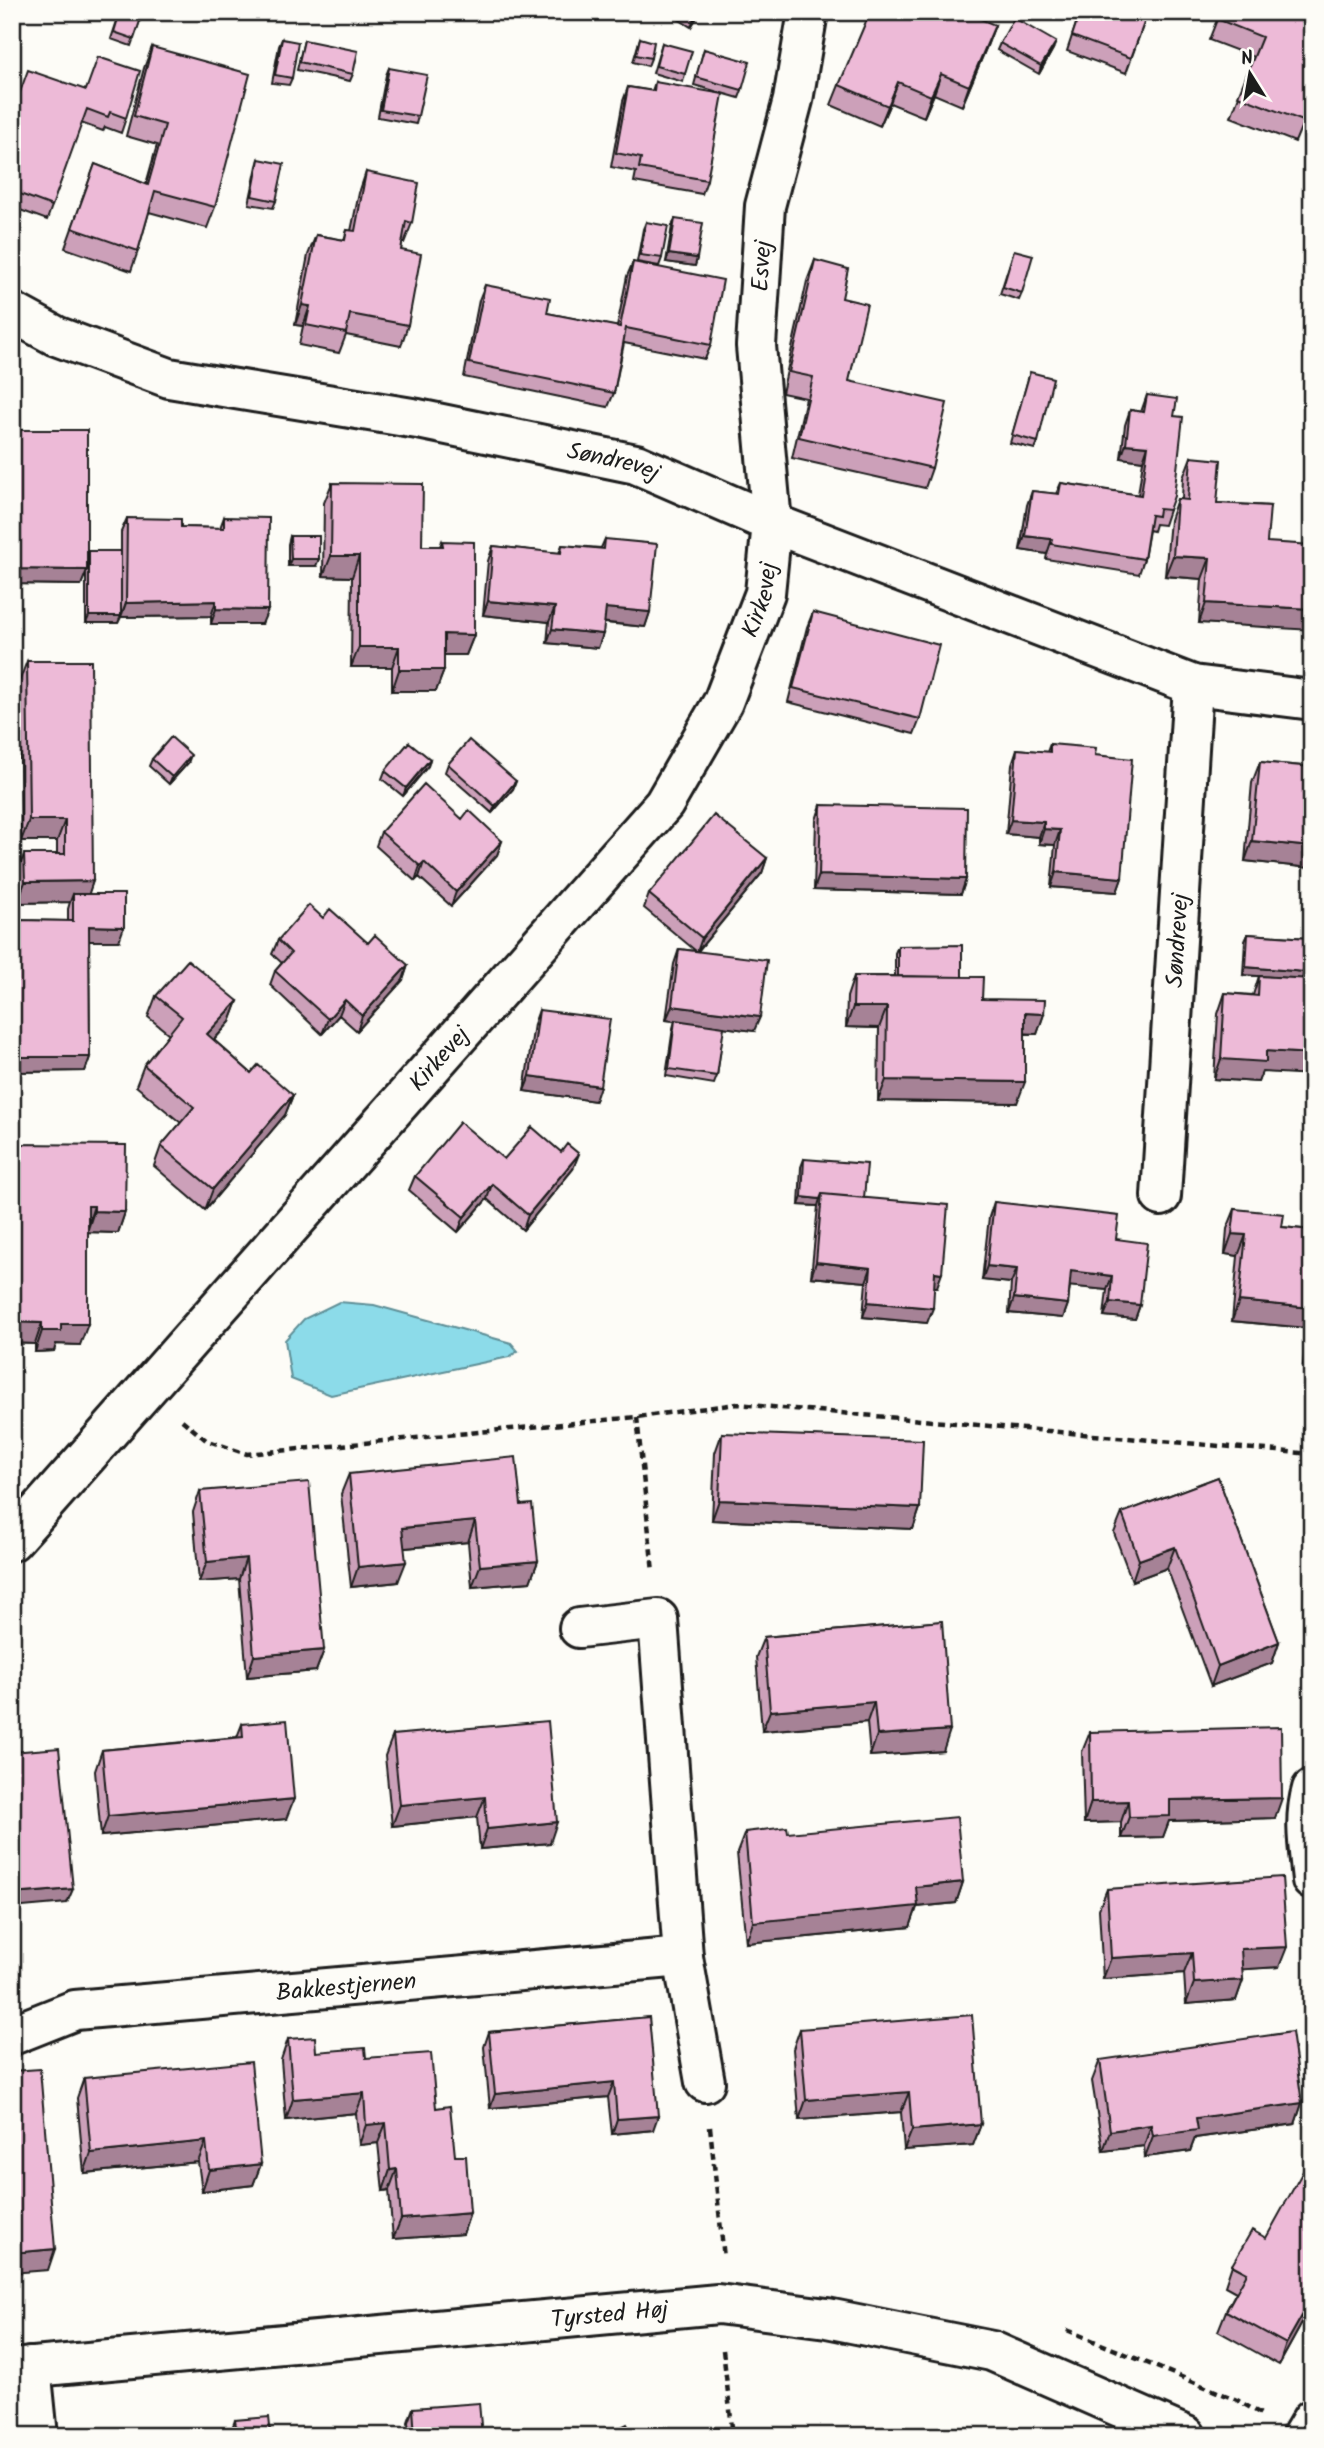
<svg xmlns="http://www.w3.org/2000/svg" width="1324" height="2448" viewBox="0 0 1324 2448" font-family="Kalam,sans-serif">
<rect width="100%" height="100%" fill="#fdfcf7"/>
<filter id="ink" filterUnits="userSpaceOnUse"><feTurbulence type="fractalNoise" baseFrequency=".0143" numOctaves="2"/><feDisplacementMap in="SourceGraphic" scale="14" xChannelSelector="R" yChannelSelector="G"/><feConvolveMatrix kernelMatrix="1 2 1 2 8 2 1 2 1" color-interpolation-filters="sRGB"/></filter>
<g filter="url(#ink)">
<path fill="#8cdbe9" stroke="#5f8f97" stroke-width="2" d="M339 1302 374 1305 511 1343 518 1351 509 1357 331 1395 291 1379 285 1340 304 1319Z"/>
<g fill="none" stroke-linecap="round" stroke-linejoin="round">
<defs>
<g id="street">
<path id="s1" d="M12 312 56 336 169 378 418 419 636 464 772 523 1193 685 1312 700"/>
<path id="s2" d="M1161 1196 1193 685"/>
<path id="s3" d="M12 1541 664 804 723 702 765 593 772 523 756 346 765 206 793 100 808 12"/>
<path d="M579 1628 658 1619 683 1957 705 2082"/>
<path d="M1312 1789C1303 1819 1309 1850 1312 1880"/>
<path id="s4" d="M12 2035 75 2010 683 1957"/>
<path d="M31 2367 38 2436"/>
<path id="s5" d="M12 2369 718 2304 827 2318 992 2351 1186 2436"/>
<path d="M1302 2436 1312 2419"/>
</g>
</defs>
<use href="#street" stroke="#1c1c1c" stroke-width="44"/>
<path stroke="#1c1c1c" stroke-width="4.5" stroke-dasharray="7 5" stroke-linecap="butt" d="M637 1417 653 1572
M182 1420 206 1440 247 1454 637 1417 737 1404 1312 1454
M710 2127 724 2258
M1067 2330 1237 2400 1261 2414
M723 2350 733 2436"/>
<use href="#street" stroke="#fdfcf7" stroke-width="38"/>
</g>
<path fill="#cca0b9" stroke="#1c1c1c" stroke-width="2" d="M120 12H143L131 46 111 39Z
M671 12H700L691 27 670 14Z
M1080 12 1091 13 1148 12 1126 73 1067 51Z
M1220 12H1312V101L1295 142 1231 117 1254 57 1209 40Z
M995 25 987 46 962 106 934 94 924 117 890 103 880 126 831 105 839 85Z
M640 38 651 58 648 66 633 62Z
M282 39 292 78 289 85 272 83 279 46Z
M304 40 353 74 350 81 297 70Z
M662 43 685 74 683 82 653 73Z
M1000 43 1053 49 1039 74 997 50Z
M152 47 215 207 207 228 149 212 138 251 131 271 65 248 95 164 146 184 157 145 126 136 144 68Z
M704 49 742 90 739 98 694 85Z
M389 68 418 116 416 124 378 117 386 75Z
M655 82 707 180 702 194 634 182 636 172 611 167 623 101 628 87 652 91Z
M86 90 126 118 121 133 105 127 103 131 81 123 47 220 12 207V113Z
M259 159 276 201 273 208 249 204 257 166Z
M366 172 412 223 404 243H402L401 250 408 325 401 346 346 335 339 353 299 345 303 326 295 325 308 255 316 235 344 240 347 230 351 231 359 193Z
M675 219 697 258 695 266 666 262 672 226Z
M646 222 662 258 659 266 637 262 643 229Z
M1014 250 1022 293 1019 300 1000 294Z
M815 260 842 298 849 381 932 468 925 488 792 458 806 398 782 393 807 281Z
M633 262 711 345 705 359 624 343 614 393 608 407 464 377 479 300 485 285 547 313 617 327 627 276Z
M1030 372 1038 442 1035 449 1010 443Z
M1147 395 1174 416 1169 510 1164 525 1155 524 1153 531 1149 530 1144 559 1139 574 1046 559 1047 554 1020 550 1027 505 1032 491 1056 494 1061 483 1138 495 1143 461 1121 458 1125 425 1130 410 1141 412Z
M15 430 87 557 89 551H121V532L127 518 181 527 220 528 224 517 262 624H211V616L121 617 118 623H86V572L81 585 12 584V433H14Z
M1191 457 1217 503 1270 506 1199 623 1202 579 1165 576 1170 520 1177 499H1182L1183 478Z
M332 483 422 546H440L442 541 474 635 466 655H444V670L436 691H392V667H351L352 577 323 576 324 503Z
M290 536 316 566H288V544Z
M605 539 650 612 645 627 604 623 598 648 547 643 549 622 483 615 488 561 493 546 559 553 562 545 601 548Z
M813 612 920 719 914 734 788 702 807 627Z
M27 661 93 881 88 894 119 941H89L90 1057 85 1071 12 1072V930L16 920 68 921V909L70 902 17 903V874L24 854H57V841H21L19 682Z
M1050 744 1095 755 1122 878 1117 892 1051 887 1055 845 1039 844V837L1006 834 1012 764 1017 749 1047 752Z
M152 759 188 763 169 784 149 766Z
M430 759 428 766 403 796 382 779 385 771Z
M1260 762 1312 767V910H1308L1311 868 1245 861 1252 783Z
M448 764 516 781 513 789 492 813 445 772Z
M821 805 966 879 961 894 814 890 816 820Z
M381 832 502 841 497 855 451 906 419 877 415 881 376 846Z
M767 858 762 873 697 952 754 1031 723 1027 717 1076 714 1084 666 1076 673 1028 675 1021 666 1020 674 964 679 949 696 951 644 908 649 894Z
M323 918 408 965 403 980 357 1031 339 1015 322 1034 270 985 275 971 282 963 272 954 278 940Z
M1248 934 1308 938 1258 1082 1214 1079 1218 1014 1225 993 1253 995 1259 976 1276 977 1243 975 1245 941Z
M898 946 962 977 982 999 1044 1014 1037 1034H1025L1017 1103 878 1101 879 1028 846 1027 847 997 854 976H895V953Z
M156 996 238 1001 230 1022 214 1040 251 1073 293 1095 285 1115 205 1210 154 1166 161 1146 181 1123 136 1086 144 1065 169 1034 148 1017Z
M539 1010 595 1101 524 1091 534 1024Z
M12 1144 125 1212 118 1233 88 1232 80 1345 56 1344 54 1351 35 1352V1344L12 1343Z
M504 1159 573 1169 523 1230 487 1199 458 1232 409 1190 415 1176Z
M804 1159 864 1198 937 1287H934L927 1323 863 1317 866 1282 811 1277 818 1206 799 1205 801 1167Z
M994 1202 1116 1239 1140 1305 1135 1319 1104 1316 1107 1290 1070 1286 1068 1304 1063 1318 1009 1313 1011 1283 982 1280 989 1217Z
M1235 1209 1282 1227 1312 1230V1366L1303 1365 1307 1328 1232 1321 1238 1256 1225 1254 1227 1229Z
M722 1433 920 1508 913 1529 712 1520 715 1453Z
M349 1474 521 1505 538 1561 530 1582 472 1587 468 1542 404 1548 398 1582 351 1587 341 1494Z
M1218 1477 1279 1642 1272 1663 1211 1686 1167 1568 1132 1581 1114 1533 1122 1513Z
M200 1491 324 1650 316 1671 247 1677 239 1579 199 1582 193 1512Z
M942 1621 943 1751 870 1756 867 1722 762 1731 756 1657 764 1637Z
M242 1724 286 1819 101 1836 95 1771 102 1750 237 1737Z
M1090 1732 1275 1818 1169 1821 1163 1837 1121 1838V1822L1084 1823 1082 1752Z
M393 1735 550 1843 480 1849 477 1817 392 1826 385 1756Z
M745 1832 788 1833 963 1882 956 1903 917 1907 910 1927 746 1943 737 1853Z
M1107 1889 1279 1967 1242 1969 1243 1980 1236 2000 1186 2004 1184 1973 1103 1979 1099 1909Z
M649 2017 653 2130 612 2134 608 2097 490 2108 484 2047 489 2032Z
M800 2029 981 2124 973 2145 904 2150 901 2112 799 2120 793 2049Z
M288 2039 316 2052 366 2058 436 2108 455 2156 470 2213 463 2234 393 2239 389 2190 383 2191 378 2143 359 2145 356 2113 286 2120 281 2060Z
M1100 2060 1302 2103 1295 2124 1195 2138 1190 2151 1145 2157 1144 2146 1103 2151 1092 2081Z
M84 2078 261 2164 253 2185 202 2191 198 2162 84 2173 77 2098Z
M1232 2265 1312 2305 1279 2365 1218 2331 1226 2311 1236 2292 1225 2286Z
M413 2408 482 2436H409L408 2422Z
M235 2420 271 2436 230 2434Z"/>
<path fill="#a68296" stroke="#1c1c1c" stroke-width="2" d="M696 12H700L691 27Z
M995 25 987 46 962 106 969 86Z
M1056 42 1053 49 1039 74 1041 66Z
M941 74 934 94 924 117 931 96Z
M898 82 890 103 880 126 888 106Z
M669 254 697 258 695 266 666 262Z
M302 305 310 306 303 326 295 325Z
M1126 444 1148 446 1143 461 1121 458Z
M1025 536 1052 539 1047 554 1020 550Z
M331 556H359L352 577 323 576Z
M1173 556 1210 558 1202 579 1165 576Z
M291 559H319L316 566H288Z
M15 569 87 570 81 585 12 584V577Z
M216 601 211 616 121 617 126 603Z
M488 601 555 607 549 622 483 615Z
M1206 603 1312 609V630L1199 623Z
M606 608 650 612 645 627 600 622Z
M216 609 268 610 262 624H211Z
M89 616H121L118 623H86Z
M552 629 603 634 598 648 547 643Z
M444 634 474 635 466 655H437Z
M359 647H399L392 667H351Z
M399 670H444L436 691H392Z
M191 755 188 763 169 784 172 777Z
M430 759 428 766 403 796 406 788Z
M516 781 513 789 492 813 495 806Z
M29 820H65L57 841H21Z
M1011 820 1044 822 1039 837 1006 834Z
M1044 829 1060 830 1055 845 1039 844Z
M502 841 497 855 451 906 456 892Z
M1252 841 1312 847 1311 868 1245 861Z
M767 858 762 873 697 952 702 938Z
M424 862 419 877 415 881 420 866Z
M1056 872 1122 878 1117 892 1051 887Z
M819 875 966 879 961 894 814 890Z
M93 881 86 902 73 894 70 902 17 903 25 882Z
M1312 898V910H1308Z
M89 926 124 927 119 941H84Z
M408 965 403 980 357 1031 362 1016Z
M1246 967 1305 972 1302 979 1243 975Z
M345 1000 339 1015 322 1034 328 1019Z
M238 1001 230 1022 200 1055 207 1034Z
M672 1006 760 1017 754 1031 666 1020Z
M853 1007H887L879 1028 846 1027Z
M1025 1013 1044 1014 1037 1034 1018 1033Z
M1266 1051 1312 1054V1075L1262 1072 1258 1082 1214 1079 1221 1059Z
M16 1057H90L85 1071 12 1072V1067Z
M530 1076 600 1086 595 1101 524 1091Z
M886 1080 1025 1082 1017 1103 878 1101Z
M293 1095 285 1115 205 1210 213 1189Z
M579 1154 573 1169 523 1230 528 1215Z
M12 1169 16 1170 12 1180Z
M492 1184 487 1199 458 1232 464 1217Z
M802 1197 820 1199 818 1206 799 1205Z
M88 1206H94L87 1227Z
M94 1211 125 1212 118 1233 87 1232Z
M1232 1234 1246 1235 1238 1256 1225 1254Z
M816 1262 871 1268 866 1282 811 1277Z
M987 1266 1017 1269 1011 1283 982 1280Z
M1071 1271 1112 1276 1107 1290 1066 1286Z
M935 1272 942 1273 937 1287H930Z
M1014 1298 1068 1304 1063 1318 1009 1313Z
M1239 1301 1312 1308V1316L1307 1328 1232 1321Z
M868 1302 933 1308 927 1323 863 1317Z
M1110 1302 1140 1305 1135 1319 1104 1316Z
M15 1322 42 1323 35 1344 12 1343V1329Z
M61 1324H88L80 1345 56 1344 54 1351 35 1352 42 1331Z
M1311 1345H1312V1366L1303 1365Z
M719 1500 920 1508 913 1529 712 1520Z
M475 1521 468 1542 395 1549 402 1528Z
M1175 1547 1167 1568 1132 1581 1139 1560Z
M246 1558 239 1579 199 1582 207 1562Z
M538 1561 530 1582 472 1587 480 1566Z
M406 1562 398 1582 351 1587 358 1567Z
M1279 1642 1272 1663 1211 1686 1218 1666Z
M324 1650 316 1671 247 1677 254 1656Z
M874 1702 867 1722 762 1731 770 1711Z
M950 1730 943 1751 870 1756 877 1735Z
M485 1797 477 1817 392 1826 400 1805Z
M1282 1798 1275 1818 1169 1821 1163 1837 1121 1838 1129 1817 1170 1800Z
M294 1799 286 1819 101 1836 108 1816Z
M1128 1801 1121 1822 1084 1823 1091 1802Z
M557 1822 550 1843 480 1849 487 1829Z
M963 1882 956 1903 917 1907 910 1927 746 1943 753 1922 916 1887Z
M73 1889 67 1903 12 1908V1894Z
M1287 1947 1279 1967 1234 1970 1241 1949Z
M1192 1953 1184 1973 1103 1979 1111 1958Z
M1243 1980 1236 2000 1186 2004 1194 1983Z
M614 2082 608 2097 490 2108 495 2094Z
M909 2092 901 2112 799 2120 806 2100Z
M364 2093 356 2113 286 2120 293 2099Z
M1302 2103 1295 2124 1195 2138 1190 2151 1145 2157 1153 2136 1196 2118Z
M658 2116 653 2130 612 2134 617 2119Z
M386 2123 378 2143 359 2145 366 2125Z
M981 2124 973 2145 904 2150 912 2130Z
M1151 2125 1144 2146 1103 2151 1110 2131Z
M206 2141 198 2162 84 2173 91 2153Z
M261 2164 253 2185 202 2191 209 2170Z
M397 2169 389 2190 383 2191 390 2170Z
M470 2213 463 2234 393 2239 401 2219Z
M55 2249 48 2270 12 2273V2253Z
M1312 2298V2305L1279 2365 1286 2344Z"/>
<path fill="#edbad7" stroke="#1c1c1c" stroke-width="2" d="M120 12H143L134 39 114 32Z
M870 12H964L995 25 969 86 941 74 931 96 898 82 888 106 839 85Z
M1080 12 1091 13 1093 12H1148L1131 58 1072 36Z
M1220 12H1312V99L1303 121 1238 96 1262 37 1217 19Z
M1014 18 1056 42 1041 66 1000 43Z
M640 38 654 42 651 58 636 55Z
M282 39 298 42 292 78 275 75Z
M304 40 358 51 353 74 299 62Z
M662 43 692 51 685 74 656 66Z
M152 47 250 74 215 207 155 191 138 251 72 228 95 164 148 185 165 125 134 116Z
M704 49 750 62 742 90 696 77Z
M98 57 140 71 126 118 110 112 108 117 87 109 52 206 12 191V114L28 70 86 90Z
M389 68 427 75 418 116 381 110Z
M655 82 723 94 707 180 639 168 641 158 616 153 628 87 654 91Z
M259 159 284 164 276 201 252 196Z
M366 172 419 183 412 223 406 221 401 250 421 254 408 325 350 314 346 333 306 325 310 306 302 305 316 235 345 240 347 230 355 231Z
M675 219 703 223 697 258 669 254Z
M646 222 668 226 662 258 640 255Z
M1014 250 1033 255 1022 293 1003 287Z
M815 260 848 269 842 298 867 304 849 381 947 403 932 468 799 437 813 377 789 372Z
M633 262 723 280 711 345 626 328 614 393 469 363 485 285 550 298 547 313 620 327Z
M1030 372 1053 378 1038 442 1012 435Z
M1147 395 1177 399 1174 416 1183 417 1174 496 1169 510 1159 509 1158 516 1151 515 1144 559 1051 544 1052 539 1025 536 1032 491 1059 494 1061 483 1141 495 1148 446 1126 444 1130 410 1144 412Z
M15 430H87V570L15 569V472H12V433H15Z
M1191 457 1221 460 1217 503 1270 506 1267 542 1312 545V609L1206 603 1210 558 1173 556 1177 499 1188 500Z
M332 483 423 484 422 546H443L442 541 474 542V635L444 634V670H399V647H359V556H331Z
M224 517 269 518 268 610 216 609V601L126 603 127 518 181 519V527L224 528Z
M290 536H319V559H291Z
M605 539 657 544 650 612 606 608 603 634 552 629 555 607 488 601 493 546 561 553 562 545 604 549Z
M89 551H121V616H89Z
M813 612 939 645 920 719 793 688Z
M27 661H91L93 881 25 882 24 854H65V820H29Z
M171 737 191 755 172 777 152 759Z
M469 740 516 781 495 806 448 764Z
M409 742 430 759 406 788 385 771Z
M1050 744 1096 748 1095 755 1132 759 1122 878 1056 872 1060 830 1044 829V822L1011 820 1017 749 1050 752Z
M1260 762 1312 767V847L1252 841Z
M424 784 462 819 469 810 502 841 456 892 424 862 420 866 381 832Z
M821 805 967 808 966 879 819 875Z
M714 815 767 858 702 938 649 894Z
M73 894H124V927L89 926 90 1057H16V920L73 921Z
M309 905 323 918 330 909 368 943 375 935 408 965 362 1016 345 1000 328 1019 275 971 291 953 278 940Z
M1248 934 1308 938 1305 972 1246 967Z
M962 945V977L898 976V946Z
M679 949 767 960 760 1017 672 1006Z
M188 960 238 1001 207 1034 251 1073 258 1065 293 1095 213 1189 161 1146 194 1107 144 1065 182 1017 156 996Z
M854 976 983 977 982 999 1045 1000 1044 1014 1025 1013V1082L886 1080 887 1007H853Z
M1259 976 1312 979V1054L1266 1051V1062L1221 1059 1225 993 1258 996Z
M539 1010 610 1019 600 1086 530 1076Z
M675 1020 724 1027 717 1076 669 1069Z
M460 1122 504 1159 532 1127 561 1152 567 1144 579 1154 528 1215 492 1184 464 1217 415 1176Z
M12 1144 126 1145 125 1212 94 1211V1206H88V1324H61V1331H42V1323L15 1322 16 1170 12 1169Z
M804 1159 867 1164 864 1198 822 1194 820 1199 802 1197Z
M822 1194 948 1205 942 1273 935 1272 933 1308 868 1302 871 1268 816 1262Z
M994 1202 1119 1216 1116 1239 1147 1243 1140 1305 1110 1302 1112 1276 1071 1271 1068 1304 1014 1298 1017 1269 987 1266Z
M1235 1209 1284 1214 1282 1227 1312 1230V1308L1239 1301 1246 1235 1232 1234Z
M722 1433 923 1440 920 1508 719 1500Z
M516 1457 521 1505 532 1504 538 1561 480 1566 475 1521 402 1528 406 1562 358 1567 349 1474Z
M1218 1477 1279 1642 1218 1666 1175 1547 1139 1560 1122 1513Z
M309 1482 324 1650 254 1656 246 1558 207 1562 200 1491Z
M942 1621 950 1730 877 1735 874 1702 770 1711 764 1637Z
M287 1720 294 1799 108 1816 102 1750 243 1737 242 1724Z
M548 1721 557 1822 487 1829 485 1797 400 1805 393 1735Z
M1281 1727 1282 1798 1170 1800V1816L1129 1817 1128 1801 1091 1802 1090 1732Z
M59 1748 73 1889 12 1894V1752Z
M957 1817 963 1882 916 1887 918 1906 753 1922 745 1832 787 1827 788 1833Z
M1282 1877 1287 1947 1241 1949 1243 1980 1194 1983 1192 1953 1111 1958 1107 1889Z
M972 2015 981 2124 912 2130 909 2092 806 2100 800 2029Z
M649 2017 658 2116 617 2119 614 2082 495 2094 489 2032Z
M1292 2032 1302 2103 1196 2118 1198 2130 1153 2136 1151 2125 1110 2131 1100 2060Z
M315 2037 316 2052 365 2048 366 2058 431 2053 436 2108 450 2106 455 2156H466L470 2213 401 2219 397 2169 390 2170 386 2123 366 2125 364 2093 293 2099 288 2039Z
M251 2062 261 2164 209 2170 206 2141 91 2153 84 2078Z
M40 2069 55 2249 12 2253V2071Z
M1312 2155V2298L1286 2344 1226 2311 1247 2273 1232 2265 1252 2230 1266 2238Z
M479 2403 482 2436H415L413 2408Z
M269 2417 271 2436H215L237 2434 235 2420Z
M627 2424 633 2436H603Z
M1018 2428 1031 2436H1013Z"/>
</g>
<g text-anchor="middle" stroke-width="5" stroke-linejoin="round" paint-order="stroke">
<g font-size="24" fill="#1c1c1c" stroke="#fdfcf7">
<text dy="8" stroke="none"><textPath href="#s3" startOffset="1547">Esvej</textPath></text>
<text dy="8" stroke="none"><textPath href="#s1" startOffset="623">Søndrevej</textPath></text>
<text dy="8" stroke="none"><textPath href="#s3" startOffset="1211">Kirkevej</textPath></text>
<text dy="8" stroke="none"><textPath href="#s2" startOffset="256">Søndrevej</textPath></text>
<text dy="8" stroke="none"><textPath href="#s3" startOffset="644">Kirkevej</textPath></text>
<text dy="8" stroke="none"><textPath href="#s4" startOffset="340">Bakkestjernen</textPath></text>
<text dy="8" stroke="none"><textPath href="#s5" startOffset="600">Tyrsted Høj</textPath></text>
</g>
</g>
<rect width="1324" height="2448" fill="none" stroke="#fdfcf7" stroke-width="42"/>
<rect x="21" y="21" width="1282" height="2406" fill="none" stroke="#1c1c1c" stroke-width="2.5" filter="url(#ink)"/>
<g transform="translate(1250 74) rotate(349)" stroke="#fdfcf7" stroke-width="5" paint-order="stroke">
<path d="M0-5L12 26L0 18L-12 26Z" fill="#1c1c1c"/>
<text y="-10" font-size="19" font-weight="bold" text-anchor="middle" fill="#1c1c1c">N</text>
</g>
</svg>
